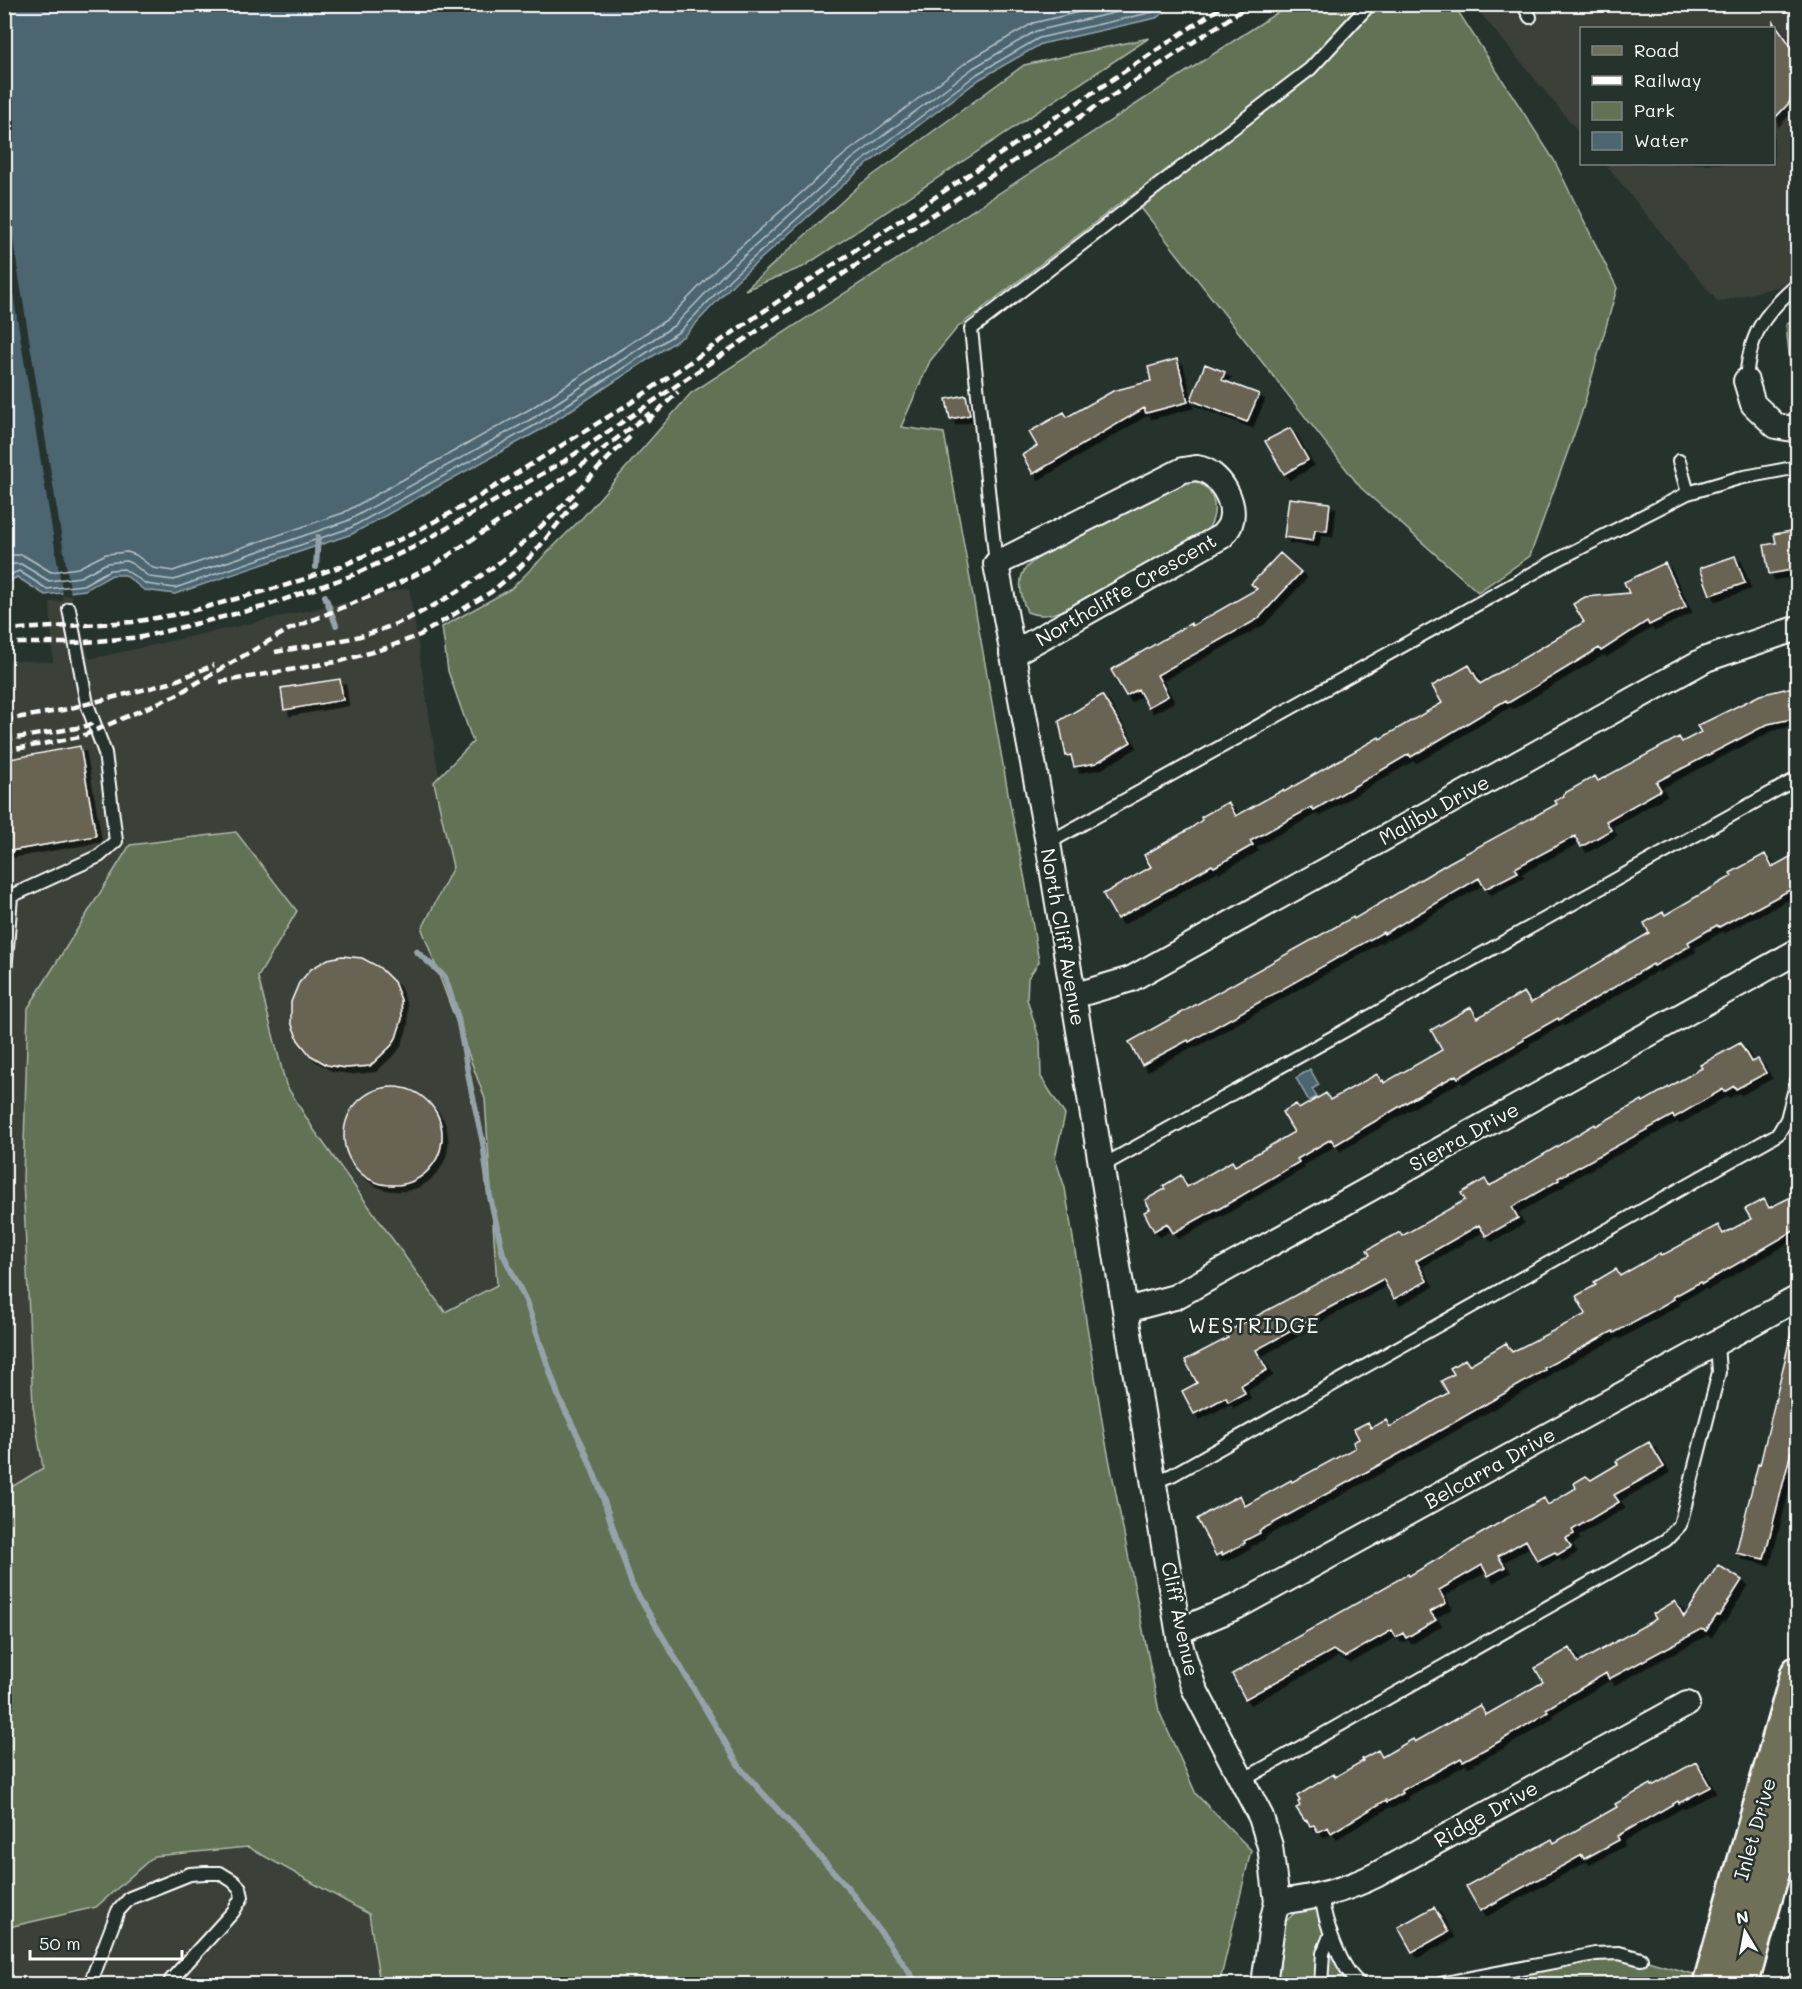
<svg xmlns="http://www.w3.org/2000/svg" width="1802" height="1989" viewBox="0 0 1802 1989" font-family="Mali,sans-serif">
<defs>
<filter id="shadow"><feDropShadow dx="5.5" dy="5.5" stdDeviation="0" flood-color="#0009"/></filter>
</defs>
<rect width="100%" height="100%" fill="#26332d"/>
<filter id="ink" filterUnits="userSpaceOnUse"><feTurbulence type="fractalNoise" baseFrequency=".0167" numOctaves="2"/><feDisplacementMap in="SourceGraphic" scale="12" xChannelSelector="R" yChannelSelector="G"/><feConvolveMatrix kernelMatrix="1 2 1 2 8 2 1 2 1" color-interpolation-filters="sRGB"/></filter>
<g filter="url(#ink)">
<path fill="#3a4138" d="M1474 5H1797V282L1718 302 1605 164H1774V28H1582L1581 135Z
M4 191 72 599 90 659 409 588 630 1984H5L4 660 53 662 50 602 63 601 5 245Z"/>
<path fill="#627254" stroke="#b0b8aa" stroke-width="1.5" d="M1289 5H1454L1554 160 1617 288 1581 415 1530 556 1478 592 1361 488 1131 195 957 328 930 361 901 427 944 433 1010 804 1025 880 1039 962 1028 978 1027 999 1040 1041 1041 1077 1065 1115 1055 1158 1065 1188 1104 1433 1159 1711 1196 1794 1251 1850 1221 1977V1984H380L369 1914 248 1847 154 1856 96 1907 9 1927 5 1931V1491L43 1468 33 1406 23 1179 28 1008 130 845 236 832 297 911 258 977 286 1085 314 1130 445 1312 497 1285 485 1099 422 929 453 867 434 782 473 742 448 671 442 627 511 589 583 517 691 393Z
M1149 38 803 267 745 290 861 184 1024 65Z
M1797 317V391H1793L1786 325Z
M1184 480C1214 481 1222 509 1207 531L1085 598C1069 609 1047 621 1027 612 1022 600 1017 583 1024 571 1029 562 1040 557 1049 551 1092 523 1139 503 1184 480Z
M1323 1908 1360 1984H1277L1286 1921 1296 1912Z
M1570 1958 1641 1959 1696 1975 1693 1984H1440Z"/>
<path fill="#4c6671" stroke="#94a3aa" stroke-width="1.5" d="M5 5H1176L1156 18 1041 44 980 79 861 169 735 282 684 336 542 429 352 534 175 594 144 590 125 575H112L85 590 45 595 17 577 5 584Z
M1310 1069 1319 1085 1312 1089 1317 1097 1309 1101 1296 1078Z"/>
<path fill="#26332d" d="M5 191 71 595 63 596 5 245Z"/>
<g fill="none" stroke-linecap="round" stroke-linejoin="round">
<path stroke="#b7c2c6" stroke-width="1.5" d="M4 558 13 555H23L51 572 78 568 106 554 127 552 136 555 153 568 173 571 343 513 530 409 669 318 719 266 846 153 968 61 1033 23 1113 4
M4 569 13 564H21L49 581 80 577 107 563 126 561 133 564 149 577 174 580 347 521 535 417 675 325 725 273 852 159 973 68 1036 31 1152 4
M4 577 19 571 47 589 83 585 110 570 124 569 146 584 175 588 350 528 539 423 680 331 731 278 857 165 977 74 1039 38 1153 12 1165 4"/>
<path stroke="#94a3aa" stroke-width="6" d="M316 567 318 537
M325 596 336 625
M416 951 445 977 458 1018 470 1084 483 1143 490 1197 503 1254 526 1301 559 1398 583 1446 600 1489 632 1585 741 1769 849 1889 901 1960 917 1984"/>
</g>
<path fill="#696352" stroke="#fff" stroke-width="1.5" filter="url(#shadow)" d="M1773 21 1791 46 1797 65V84L1789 103 1773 120Z
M1177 359 1188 402 1146 413 1144 408 1033 474 1022 455 1037 446 1029 432 1064 412 1067 417 1113 391 1151 381 1148 367Z
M1205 364 1225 372 1222 380 1259 394 1247 422 1191 400Z
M966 395 970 415 950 419 946 399Z
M1290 428 1308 460 1284 474 1265 441Z
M1289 498 1330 503 1327 531 1315 530 1313 541 1284 537Z
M1797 530V569L1769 574 1764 545 1776 543 1774 534Z
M1280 553 1301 572 1258 619 1157 675 1168 696 1148 707 1138 689 1126 696 1111 670 1191 623 1192 626 1257 589 1251 584Z
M1735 556 1745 583 1710 595 1700 568Z
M1665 563 1686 607 1649 625 1647 621 1601 651 1599 648 1508 703 1506 700 1411 757 1409 754 1314 810 1312 807 1250 841 1253 845 1214 867 1212 865 1117 919 1103 894 1151 867 1144 855 1191 828 1202 820 1201 817 1228 802 1236 816 1283 790 1284 792 1379 737 1380 739 1442 703 1432 686 1469 665 1480 684 1584 622 1573 604 1585 597 1629 593 1624 582Z
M340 679 343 700 284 710 281 688Z
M1797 686V718L1768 724 1656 782 1661 790 1606 821 1611 830 1581 847 1575 836 1515 868 1518 872 1485 889 1479 878 1384 934 1383 932 1189 1042 1188 1040 1142 1065 1129 1042 1353 917 1354 919 1450 862 1557 804 1555 801 1564 796 1563 794 1595 776 1598 781 1679 737 1682 742 1701 732 1697 726 1760 695Z
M1102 695 1131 742 1096 763 1074 767 1071 755 1066 756 1059 721Z
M80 746 96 836 4 852V760Z
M1797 853V886L1751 911 1750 910 1719 927 1717 925 1688 942 1690 946 1654 966 1653 964 1559 1020 1558 1018 1523 1038 1524 1040 1458 1078 1456 1075 1414 1098 1335 1145 1331 1139 1297 1159 1299 1162 1217 1210 1216 1209 1173 1233 1167 1223 1154 1231 1144 1212 1150 1209 1145 1200 1165 1189 1163 1186 1181 1175 1187 1187 1232 1161 1235 1166 1294 1132 1282 1112 1296 1104 1299 1109 1326 1093 1330 1100 1377 1074 1381 1081 1383 1080 1384 1083 1442 1050 1431 1030 1471 1007 1477 1018 1524 992 1531 1003 1649 933 1644 923 1663 912 1665 915 1732 876 1730 873 1765 854 1772 867Z
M342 956 362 958 379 967 394 982 401 1000 402 1019 396 1038 391 1046 370 1066 346 1068 327 1065 310 1055 298 1040 291 1022V1002L299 983 311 969 328 959Z
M1740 1043 1751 1062 1758 1059 1766 1073 1736 1089 1734 1086 1724 1092 1723 1089 1674 1118 1673 1115 1558 1178 1559 1180 1512 1207 1518 1218 1486 1236 1479 1225 1416 1261 1427 1281 1394 1299 1383 1279 1323 1311 1291 1331 1256 1350 1267 1370 1241 1385 1245 1393 1228 1402 1226 1397 1194 1414 1182 1391 1197 1383 1185 1360 1228 1338 1225 1333 1370 1255 1367 1250 1400 1232 1402 1236 1465 1200 1461 1193 1485 1179 1489 1186 1497 1182 1595 1124 1596 1126 1642 1100 1643 1102 1702 1068 1700 1065Z
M344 1136a49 49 0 1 1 98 0a49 49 0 1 1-98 0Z
M1797 1194V1229L1702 1284 1700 1282 1673 1297 1674 1299 1614 1333 1613 1331 1544 1368 1545 1370 1399 1454 1259 1531 1260 1533 1244 1541 1245 1543 1222 1555V1552L1216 1556 1197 1519 1208 1512 1240 1495 1245 1506 1291 1480 1292 1482 1355 1448 1353 1442 1359 1439 1354 1429 1368 1422 1371 1428 1386 1420 1390 1427 1448 1393 1441 1381 1454 1374 1450 1368 1465 1359 1469 1365 1506 1343 1512 1352 1586 1314 1576 1296 1596 1285 1594 1282 1616 1269 1620 1276 1660 1253 1661 1256 1718 1225 1723 1234 1751 1219 1745 1209 1764 1199 1769 1208Z
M1792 1330 1797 1331V1433L1793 1452H1791L1764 1559 1736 1553 1758 1464 1760 1465Z
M1649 1442 1664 1467 1614 1495 1619 1502 1572 1530 1574 1534 1566 1538 1571 1547 1557 1555 1555 1552 1537 1561 1526 1540 1498 1556 1505 1567 1488 1576 1482 1565 1439 1590 1446 1603 1430 1612 1436 1620 1406 1638 1403 1633 1396 1637 1392 1630 1345 1657 1333 1650 1245 1699 1232 1674 1408 1574 1409 1576 1506 1519 1544 1498 1548 1505 1576 1488 1574 1483 1586 1476 1591 1480 1618 1464 1616 1461Z
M1718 1565 1742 1580 1719 1616 1717 1615 1706 1631 1702 1629 1609 1679 1606 1673 1546 1709 1548 1712 1500 1741 1463 1761 1461 1758 1401 1791 1403 1793 1387 1802 1386 1800 1331 1833 1328 1827 1318 1832 1314 1825 1310 1826 1307 1820 1305 1821 1296 1808 1300 1806 1298 1802 1300 1801 1297 1796 1333 1774 1335 1777 1363 1761 1362 1759 1378 1750 1382 1757 1413 1739 1415 1742 1480 1705 1486 1715 1543 1682 1535 1668 1570 1648 1578 1663 1656 1619 1653 1614 1675 1601 1684 1617Z
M1696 1762 1710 1787 1679 1803 1678 1801 1617 1836 1619 1840 1584 1859 1582 1855 1480 1911 1466 1886 1552 1839 1554 1843 1617 1807 1615 1804 1651 1784 1652 1786Z
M1434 1907 1448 1932 1412 1952 1398 1927Z"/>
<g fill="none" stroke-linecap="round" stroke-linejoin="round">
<defs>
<path id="service" d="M1523 4 1530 17
M1746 381C1749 335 1763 314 1798 284
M1679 461 1688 493
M996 564 971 329 1310 69 1370 4
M1048 843 1555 561 1688 493 1739 478 1798 467
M4 986 11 896 99 856 116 841 105 753 87 704 69 609
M1102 1166 1798 778
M4 1371V1392
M1154 1482 1172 1475 1778 1134 1787 1119 1798 1077
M1243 1780 1666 1540 1680 1525 1719 1372 1717 1344
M1321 1896C1325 1921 1340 1969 1360 1984
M90 1984 118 1911 130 1898 190 1874 205 1873H220L233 1881 240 1888 242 1897 233 1912 171 1980
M1321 1984 1323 1953 1330 1936
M1440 1984 1595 1954 1619 1953 1641 1959"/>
<path id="minor" d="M1746 381 1753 404 1776 426 1798 430
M1012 654 1222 536C1224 533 1229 528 1230 524 1238 503 1219 471 1197 468 1193 468 1187 470 1183 470L996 564 1048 843 1181 1648 1194 1688 1261 1817 1270 1846 1277 1902 1273 1918 1264 1984
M1073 996 1131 979 1706 659 1798 628
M1126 1310 1175 1297 1798 951
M1179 1631 1238 1606 1798 1298
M1277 1902C1313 1898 1344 1891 1376 1875L1687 1704"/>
<path id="primary" d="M1710 1984 1798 1673
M1741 1984 1798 1781"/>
</defs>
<use href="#service" stroke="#fff" stroke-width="16"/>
<use href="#minor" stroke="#fff" stroke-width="28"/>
<use href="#primary" stroke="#fff" stroke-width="38"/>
<use href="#service" stroke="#26332d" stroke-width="12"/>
<use href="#minor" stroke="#26332d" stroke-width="24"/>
<use href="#primary" stroke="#706f59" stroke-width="33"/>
<path stroke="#fff" stroke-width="4.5" stroke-dasharray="9 4.5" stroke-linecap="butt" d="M647 421 678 392
M4 630 133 622 184 613 287 585 342 566 403 538 462 507 632 402 780 300 1226 4
M4 643H75L142 637 263 607 353 575 412 548 563 462 775 319 1251 4
M275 652C308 646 342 642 374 632 430 614 490 573 533 534 567 503 597 468 630 437
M220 682 341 661 386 648 420 635 491 592 514 573 535 552 578 499
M4 720 63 710 170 683 214 665
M4 740 83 727 94 723
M4 751 80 737 176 695 288 630 385 590 431 567 577 469 650 413"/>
</g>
</g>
<g text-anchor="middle" stroke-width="5" stroke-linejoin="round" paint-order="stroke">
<g font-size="20" fill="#fff" stroke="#26332d">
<text transform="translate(1126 590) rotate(-30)" y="7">Northcliffe Crescent</text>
<text transform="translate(1434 810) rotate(-29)" y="7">Malibu Drive</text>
<text transform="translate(1063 937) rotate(80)" y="7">North Cliff Avenue</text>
<text transform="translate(1464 1137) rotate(-29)" y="7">Sierra Drive</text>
<text transform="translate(1490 1468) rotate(-29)" y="7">Belcarra Drive</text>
<text transform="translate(1180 1619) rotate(78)" y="7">Cliff Avenue</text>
<text transform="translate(1486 1814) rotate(-29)" y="7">Ridge Drive</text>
<text transform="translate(1755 1829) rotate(-74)" y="7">Inlet Drive</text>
</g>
<g font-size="21" letter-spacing="1.5" fill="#fff" stroke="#26332d">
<text x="1254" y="1333">WESTRIDGE</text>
</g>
</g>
<rect width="1802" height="1989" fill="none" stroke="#26332d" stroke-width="24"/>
<rect x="12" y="12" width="1778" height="1965" fill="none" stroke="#fff" stroke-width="2" filter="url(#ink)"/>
<rect x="1580" y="27" width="195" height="138" fill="#26332d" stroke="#7d8581" stroke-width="1.5"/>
<rect x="1592" y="46" width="30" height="9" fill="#706f59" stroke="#7d8581" stroke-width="1.5"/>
<text x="1634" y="57" font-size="18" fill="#ffffff">Road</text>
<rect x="1592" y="76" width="30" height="9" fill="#ffffff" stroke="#7d8581" stroke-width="1.5"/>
<text x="1634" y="87" font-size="18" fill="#ffffff">Railway</text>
<rect x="1592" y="102" width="30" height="18" fill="#627254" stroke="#7d8581" stroke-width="1.5"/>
<text x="1634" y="117" font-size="18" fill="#ffffff">Park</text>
<rect x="1592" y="132" width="30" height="18" fill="#4c6671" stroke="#7d8581" stroke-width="1.5"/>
<text x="1634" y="147" font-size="18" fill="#ffffff">Water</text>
<g transform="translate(1745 1932) rotate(350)" stroke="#26332d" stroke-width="4.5" paint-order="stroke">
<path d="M0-4.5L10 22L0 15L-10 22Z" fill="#ffffff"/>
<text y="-9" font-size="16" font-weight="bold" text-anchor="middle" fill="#ffffff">N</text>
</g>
<path d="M30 1950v9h152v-9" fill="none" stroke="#ffffff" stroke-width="3"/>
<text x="39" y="1950" font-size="18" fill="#ffffff" stroke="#26332d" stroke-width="4.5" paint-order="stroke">50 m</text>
</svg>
